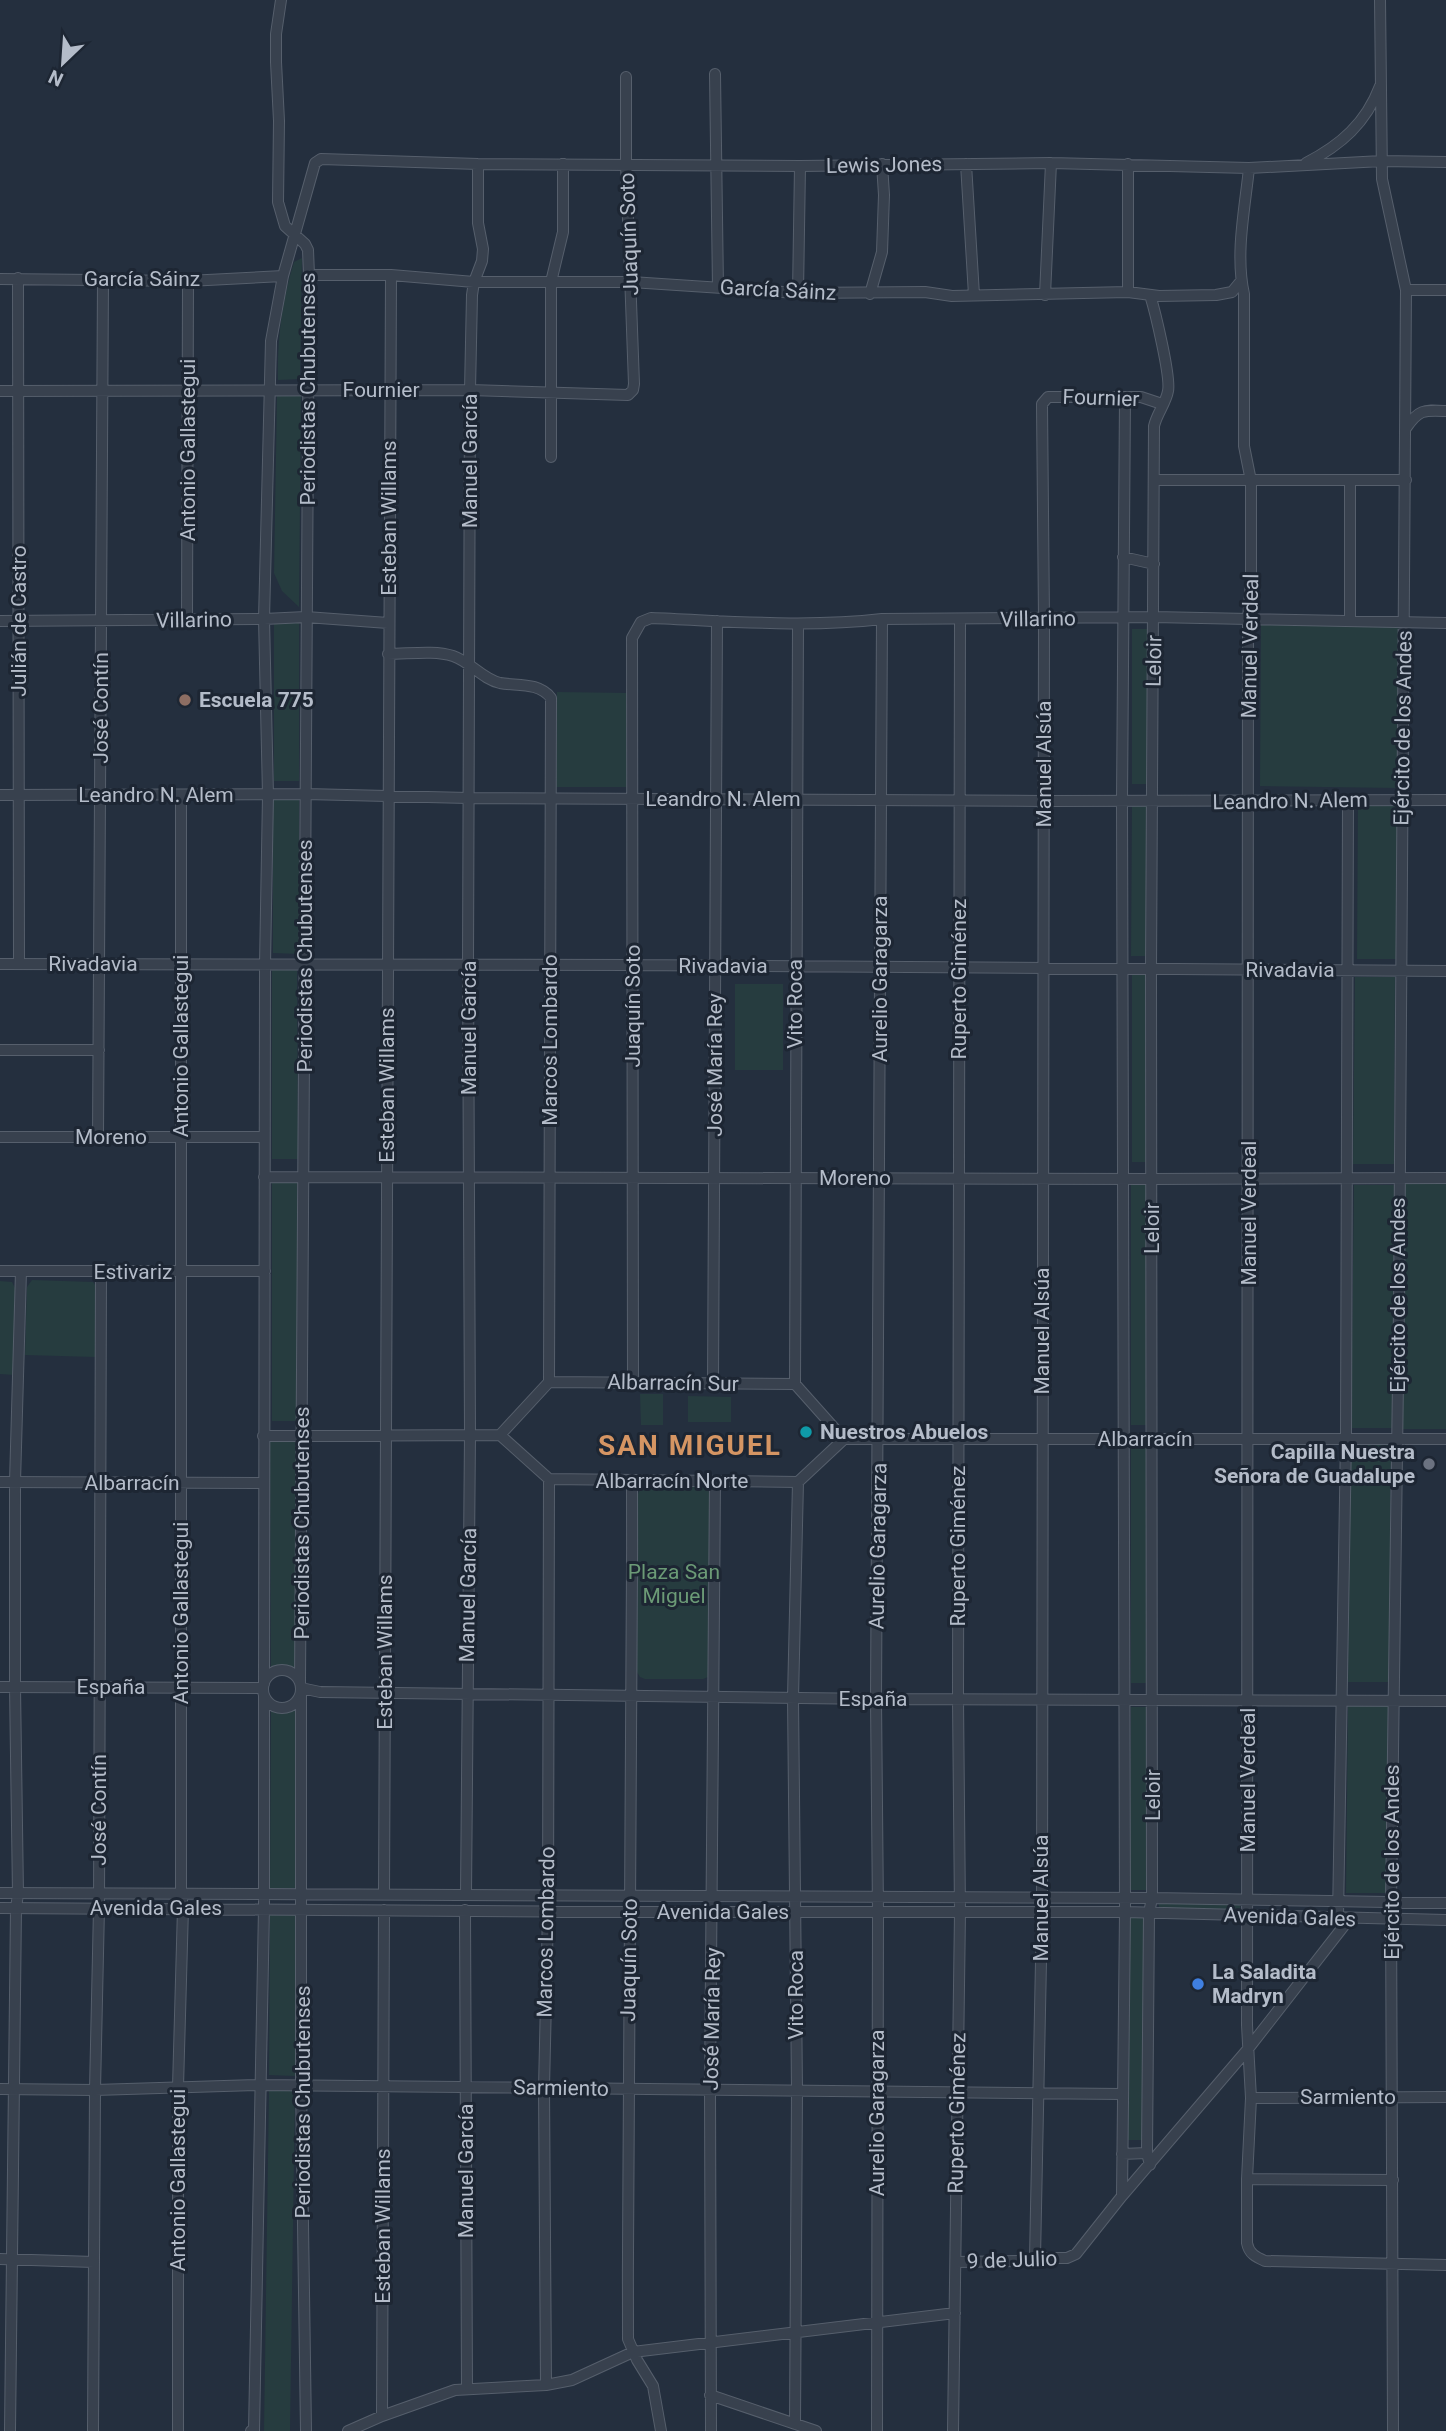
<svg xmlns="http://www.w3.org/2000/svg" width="1446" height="2431" viewBox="0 0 1446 2431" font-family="Roboto,sans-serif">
<rect width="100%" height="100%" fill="#242f3e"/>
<path fill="#263c3f" d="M302 258 300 379 278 380C277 340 282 300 294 262Z
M301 395 299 607 282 591 274 573 277 396Z
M274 621H299V781H274Z
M1261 622 1400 624 1398 788 1260 786Z
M1132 629H1149V784H1132Z
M557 692 628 693V787H556Z
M273 794H299V954L273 953Z
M1358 802H1399L1398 959H1357Z
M1132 805H1149L1148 956H1131Z
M272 969H297L298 1159H272Z
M1132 972H1149V1162H1132Z
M1355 977H1395L1394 1164H1353Z
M735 984H783V1070H735Z
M272 1183H297L298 1421H272Z
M1403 1183H1446V1429H1402Z
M1131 1184 1148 1185V1425H1131Z
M1354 1185H1394L1392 1428H1351Z
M32 1280 93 1282 96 1286 95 1357 25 1355 27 1287Z
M0 1281 12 1282 15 1288 14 1375 0 1374Z
M640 1394H663V1425H641Z
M688 1396 731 1397V1422H688Z
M270 1439H296V1669L283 1665 271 1669Z
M1131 1443H1148V1683H1131Z
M1350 1444H1391L1389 1682H1348Z
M645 1486H700L708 1489 710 1496 709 1672 708 1677 703 1679H645L640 1677 637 1672 638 1494 640 1489Z
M1348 1706H1388L1387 1893H1346Z
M1131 1707H1148L1147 1890H1130Z
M271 1709 283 1712 296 1709 295 1888H270Z
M1159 1904H1240V1909L1159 1908Z
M270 1914 295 1915V2076L269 2075Z
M1128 1917H1145V2140H1128Z
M269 2091H295L290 2431H264Z"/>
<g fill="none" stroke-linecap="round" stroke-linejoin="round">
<defs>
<path id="minor" d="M281 0 276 34V62L279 121 278 202 285 226 305 244 308 250 309 275 300 1683
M1380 0 1382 179 1406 290 1399 1306 1391 1901 1393 2431
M715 74 718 288
M1306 163C1341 145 1366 123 1380 86
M966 164 974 295
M1249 168C1245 208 1235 254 1244 294V446L1251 481V582L1248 619 1247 2025 1251 2098 1247 2179V2243C1249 2254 1256 2257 1265 2261L1446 2265
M309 275H391L474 282H631L798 293 925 292 952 296 1128 292 1159 296 1216 295 1232 292 1241 281
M18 278 19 964
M0 279 188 281 283 276
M1406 290H1446
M1128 292V164
M798 293 800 166
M870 294 882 252 884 195 882 164
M1045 295 1051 163
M0 391 470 390 628 395 633 390 634 384 626 164V77
M1406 428C1419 409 1424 410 1446 411
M551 457V282L563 232V164
M1154 480H1406
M1350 480V620
M1123 557 1154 564
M187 619 188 281
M0 621 264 619 306 617 388 623
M388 654C409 654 434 650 453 656 471 662 482 679 500 683 517 686 539 682 551 698L549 1382
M0 795 306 794 468 798 1044 801 1446 800
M0 964 633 965 1446 971
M0 1050H99
M0 1137H264
M98 1137 103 280
M264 1177 1152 1179 1446 1178
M0 1271H265
M633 1383 632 638 641 622 651 618C729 621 805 628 882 619L1154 617 1446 623
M713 1383 717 621
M795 1384 798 624
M500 1435 549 1382 795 1384 844 1439
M500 1435 549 1479 798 1482 844 1439
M263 1436 500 1435
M844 1439H1446
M632 1481C633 1767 627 2053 628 2339L637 2360 653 2386 661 2431
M0 1482 263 1483
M263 1689a19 19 0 1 1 38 0a19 19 0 1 1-38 0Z
M264 1684 265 965 268 795 264 619 271 341 283 276 315 163 321 159 478 164 800 166 1051 163 1249 168 1382 161 1446 162
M0 1687 263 1688
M301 1688 320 1692 876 1699 1446 1701
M301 1689V2085L306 2431
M0 1893 1152 1898 1446 1903
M384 1895 391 275
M466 1895 470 1435 468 965 470 390 472 295 474 282 482 261 483 249 478 223V164
M0 1908 630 1912H1125L1446 1920
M465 1910 467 2389
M1338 1917 1346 1438 1348 800
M0 2089 95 2090 259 2085 1122 2094
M1251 2098 1446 2097
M1122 2154 1147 2153
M1150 2165 1147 2153 1149 1913 1152 1898 1151 969 1154 426C1157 413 1166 403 1168 391 1171 377 1155 311 1150 295
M1247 2179 1393 2180
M1122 2196 1125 1912 1122 801 1125 398
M1035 2258 1042 1912 1044 619 1042 404 1048 397H1141L1162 404
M0 2259 94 2262
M956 2262 1022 2261 1035 2258H1067L1076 2254 1122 2196 1248 2049 1350 1918
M546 2385 544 2088 548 1911 549 1479
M710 2395 816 2431
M382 2416 384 1910
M795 2424 797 2090 793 1698 798 1482
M10 2431 16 1908 18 1894 15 1687V1482L21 1271
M93 2431 95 2090 99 1908 101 1272
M178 2431V2087L183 1908 181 1893V796
M251 2431H254L264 1908V1696
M348 2431 382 2416 455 2390 546 2385 572 2380 633 2352 955 2313
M711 2431 710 2089 715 1482
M877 2431 878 1912 876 1699 882 619
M953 2431 960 1912 958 1699 960 620"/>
</defs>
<use href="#minor" stroke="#565f6c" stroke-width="12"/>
<use href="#minor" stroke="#38414e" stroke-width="10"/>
</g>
<circle fill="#8d6e63" stroke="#1d2633" stroke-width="2.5" cx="185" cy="700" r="7"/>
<circle fill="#0f9aa8" stroke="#1d2633" stroke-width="2.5" cx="806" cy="1432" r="7"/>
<circle fill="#6b7280" stroke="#1d2633" stroke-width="2.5" cx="1429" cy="1464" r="7"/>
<circle fill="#3f7fe0" stroke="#1d2633" stroke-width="2.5" cx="1198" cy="1984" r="7"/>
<g text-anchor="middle" stroke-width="6" stroke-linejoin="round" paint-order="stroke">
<g font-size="21" fill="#b4bcc9" stroke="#1d2633">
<text transform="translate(884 165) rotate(-1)" y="7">Lewis Jones</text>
<text transform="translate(629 234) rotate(-92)" y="7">Juaquín Soto</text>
<text x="142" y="286">García Sáinz</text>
<text transform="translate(778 290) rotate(3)" y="7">García Sáinz</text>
<text transform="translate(308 389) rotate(-90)" y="7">Periodistas Chubutenses</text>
<text x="381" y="397">Fournier</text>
<text transform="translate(1101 398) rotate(2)" y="7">Fournier</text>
<text transform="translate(188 450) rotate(-90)" y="7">Antonio Gallastegui</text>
<text transform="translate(470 461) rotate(-90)" y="7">Manuel García</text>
<text transform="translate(389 518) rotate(-90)" y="7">Esteban Willams</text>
<text transform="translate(1038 619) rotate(-1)" y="7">Villarino</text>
<text transform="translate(194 620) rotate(-1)" y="7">Villarino</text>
<text transform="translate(19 621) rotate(-90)" y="7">Julián de Castro</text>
<text transform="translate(1250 646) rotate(-89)" y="7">Manuel Verdeal</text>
<text transform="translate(1154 661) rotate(-89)" y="7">Leloir</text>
<text transform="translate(101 708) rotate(-90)" y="7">José Contín</text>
<text transform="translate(1403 728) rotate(-89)" y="7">Ejército de los Andes</text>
<text transform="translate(1044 764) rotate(-90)" y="7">Manuel Alsúa</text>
<text x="156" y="802">Leandro N. Alem</text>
<text x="723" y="806">Leandro N. Alem</text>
<text transform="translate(1290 801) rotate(-1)" y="7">Leandro N. Alem</text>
<text transform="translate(305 956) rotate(-90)" y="7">Periodistas Chubutenses</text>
<text x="93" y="971">Rivadavia</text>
<text x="723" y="973">Rivadavia</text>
<text x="1290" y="977">Rivadavia</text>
<text transform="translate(880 979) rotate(-90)" y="7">Aurelio Garagarza</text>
<text transform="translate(959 979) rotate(-90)" y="7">Ruperto Giménez</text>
<text transform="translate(795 1004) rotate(-90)" y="7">Vito Roca</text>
<text transform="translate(633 1006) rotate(-90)" y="7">Juaquín Soto</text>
<text transform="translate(469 1028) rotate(-90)" y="7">Manuel García</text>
<text transform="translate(550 1040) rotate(-90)" y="7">Marcos Lombardo</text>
<text transform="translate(181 1046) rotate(-90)" y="7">Antonio Gallastegui</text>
<text transform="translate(715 1065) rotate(-90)" y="7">José María Rey</text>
<text transform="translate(387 1085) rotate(-90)" y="7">Esteban Willams</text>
<text x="111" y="1144">Moreno</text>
<text x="855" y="1185">Moreno</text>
<text transform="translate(1249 1213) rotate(-90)" y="7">Manuel Verdeal</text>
<text transform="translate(1152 1228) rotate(-90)" y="7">Leloir</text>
<text x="133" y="1279">Estivariz</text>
<text transform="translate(1398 1295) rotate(-90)" y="7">Ejército de los Andes</text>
<text transform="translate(1042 1331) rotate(-90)" y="7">Manuel Alsúa</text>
<text transform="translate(673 1383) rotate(1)" y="7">Albarracín Sur</text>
<text x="1145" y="1446">Albarracín</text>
<text x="672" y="1488">Albarracín Norte</text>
<text x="132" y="1490">Albarracín</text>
<text transform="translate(302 1523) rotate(-90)" y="7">Periodistas Chubutenses</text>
<text transform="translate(878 1546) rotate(-89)" y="7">Aurelio Garagarza</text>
<text transform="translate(958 1546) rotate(-90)" y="7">Ruperto Giménez</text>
<text transform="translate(468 1595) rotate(-89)" y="7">Manuel García</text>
<text transform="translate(181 1613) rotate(-90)" y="7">Antonio Gallastegui</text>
<text transform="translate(385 1652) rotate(-90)" y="7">Esteban Willams</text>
<text x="111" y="1694">España</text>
<text x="873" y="1706">España</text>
<text transform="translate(1248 1780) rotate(-90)" y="7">Manuel Verdeal</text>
<text transform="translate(1153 1795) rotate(-90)" y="7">Leloir</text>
<text transform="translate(99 1810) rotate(-90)" y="7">José Contín</text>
<text transform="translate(1392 1862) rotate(-90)" y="7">Ejército de los Andes</text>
<text transform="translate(1041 1898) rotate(-90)" y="7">Manuel Alsúa</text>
<text x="156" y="1915">Avenida Gales</text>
<text x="723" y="1919">Avenida Gales</text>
<text transform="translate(1290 1917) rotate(2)" y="7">Avenida Gales</text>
<text transform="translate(546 1932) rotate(-89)" y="7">Marcos Lombardo</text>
<text transform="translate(629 1960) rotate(-89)" y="7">Juaquín Soto</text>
<text transform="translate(796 1995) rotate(-90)" y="7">Vito Roca</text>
<text transform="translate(712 2019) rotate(-89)" y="7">José María Rey</text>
<text transform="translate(561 2088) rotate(1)" y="7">Sarmiento</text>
<text x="1348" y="2104">Sarmiento</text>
<text transform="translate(303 2102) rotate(-90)" y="7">Periodistas Chubutenses</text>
<text transform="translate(877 2113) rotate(-90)" y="7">Aurelio Garagarza</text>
<text transform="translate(957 2113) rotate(-89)" y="7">Ruperto Giménez</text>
<text transform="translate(466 2171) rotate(-90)" y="7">Manuel García</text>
<text transform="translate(178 2180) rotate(-90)" y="7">Antonio Gallastegui</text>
<text transform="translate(383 2226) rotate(-90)" y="7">Esteban Willams</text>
<text transform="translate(1012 2260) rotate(-2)" y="7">9 de Julio</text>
</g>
<g font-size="21" font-weight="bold" fill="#b4bcc9" stroke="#1d2633" text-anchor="start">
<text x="199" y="707">Escuela 775</text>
<text x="820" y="1439">Nuestros Abuelos</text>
<text x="1415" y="1459" text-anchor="end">Capilla Nuestra<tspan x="1415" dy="24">Señora de Guadalupe</tspan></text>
<text x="1212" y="1979">La Saladita<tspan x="1212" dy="24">Madryn</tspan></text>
</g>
<g font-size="21" fill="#6b9a76" stroke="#1d2633">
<text x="674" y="1579">Plaza San<tspan x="674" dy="24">Miguel</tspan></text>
</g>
<g font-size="28" font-weight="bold" letter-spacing="2" fill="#d59563" stroke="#1d2633">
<text x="690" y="1455">SAN MIGUEL</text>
</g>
</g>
<g transform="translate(63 63) rotate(205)" stroke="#1d2633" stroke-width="5" paint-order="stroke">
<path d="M0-5L12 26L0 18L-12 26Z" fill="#b4bcc9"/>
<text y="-10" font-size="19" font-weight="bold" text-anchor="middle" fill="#b4bcc9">N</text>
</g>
</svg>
